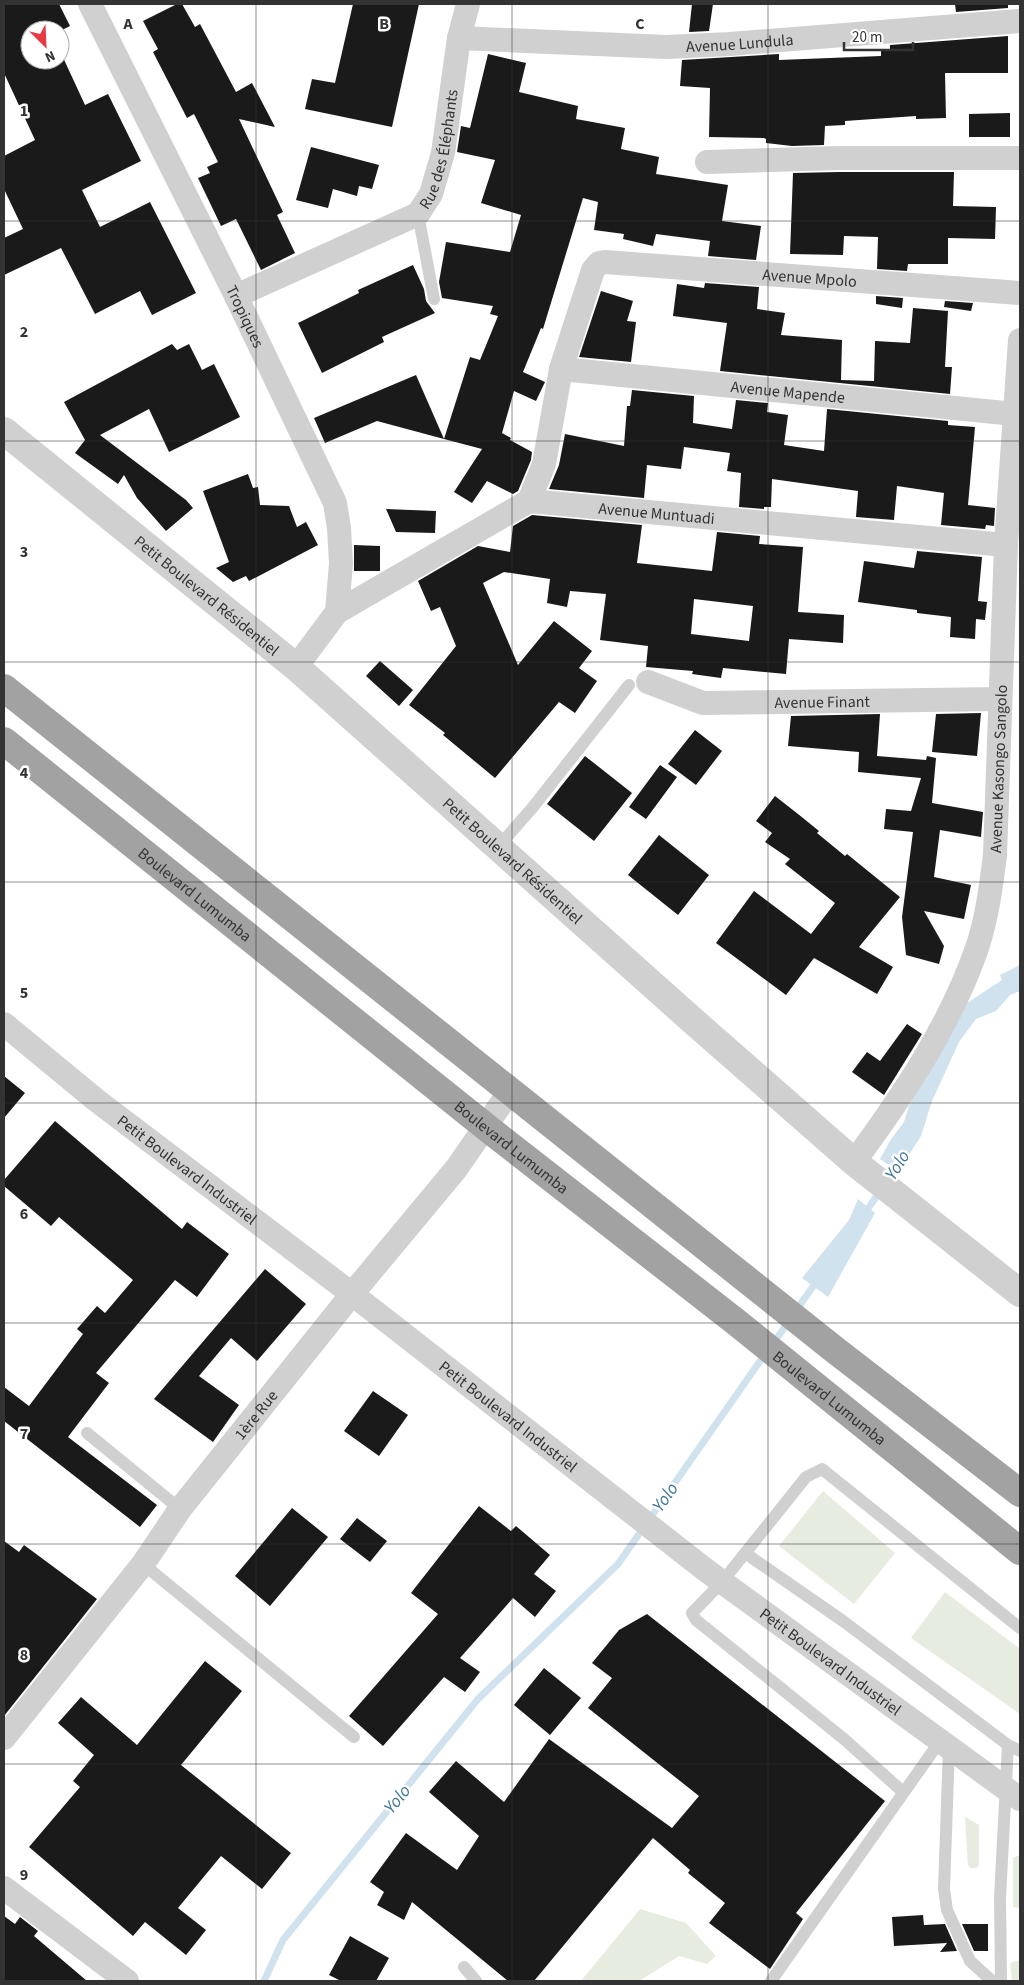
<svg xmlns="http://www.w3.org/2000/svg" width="1024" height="1985" viewBox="0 0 1024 1985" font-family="'Source Sans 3',sans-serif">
<rect width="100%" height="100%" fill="#fff"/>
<path fill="#e6ecdf" d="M823 1491 895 1553 854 1604 779 1546Z
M945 1592 1020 1649V1714L911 1638Z
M965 1817 979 1825V1864L977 1868H970L968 1865Z
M1020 1855V1908L1013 1907V1858Z
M640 1909 686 1923 716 1956 707 1964 679 1956 639 1981H581Z
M1020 1960V1981H1012L1010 1963Z"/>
<path fill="#cfe2ee" d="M1020 965V991L1010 995 996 1011 976 1019 959 1042 932 1101 921 1136 898 1172 880 1159 891 1139 904 1122 909 1106 964 1005 1002 980 1000 975Z
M858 1199 875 1213 828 1297 802 1278 849 1220Z"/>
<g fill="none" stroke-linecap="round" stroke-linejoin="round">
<path stroke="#cfe2ee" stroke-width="7" d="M864 1214 881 1190
M795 1312 819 1278
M772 1345 789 1321
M264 1981 283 1940 478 1699 618 1564 765 1354"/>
</g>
<path fill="#1a1a1a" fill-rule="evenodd" d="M4 4H59L70 26 60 31 30 30V60H60V51L85 105 108 94 141 161 82 190 100 227 150 202 196 293 152 315 140 291 95 314 61 248 4 275V238L23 229 4 189V156L35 140 4 73Z
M177 4H182L195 27 200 24 236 92 252 83 275 127 239 119 283 212 277 215 295 253 261 270 236 219 221 226 198 178 210 173 207 167 218 162 194 114 187 118 153 52 158 49 143 21Z
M353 4H419L392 127 305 109 312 79 335 83Z
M692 4H713L709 31 689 32Z
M955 4H1008V8L956 12Z
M1008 36V73H945L946 118 916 119V116L845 121V125L825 126 824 145 792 146 766 143V139L764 138 709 137 710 88 680 86 682 60 779 54V60L881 56V51H890V45Z
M488 54 526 63 519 92 578 106 576 119 625 128 621 149 659 157 656 174 728 185 722 221 761 226 756 260 708 256 710 241 656 234 653 246 623 239 624 234 594 230 598 202 583 198 543 329 541 328 523 372 545 382 536 401 514 391 502 433 511 438 510 440 532 452 531 460 518 491 513 494 487 481 472 503 454 492 482 449 444 439 470 357 480 360 498 316 490 314 493 306 442 298 439 282 446 242 510 252 521 215 481 203 495 160 457 152 461 126 470 128Z
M1010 113V137H969V114Z
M311 147 379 165 372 189 359 186 357 196 333 189 328 208 296 200Z
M839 172H954L953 206 996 207 995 239 948 238V264H908L907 271 877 269 878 237 844 236 843 255 790 254 793 173Z
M413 265 424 289 426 301 435 313 382 337 384 342 322 373 298 323 359 293 358 290Z
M705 283 759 287 757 309 785 313 781 335 842 340 841 380 874 381 875 341 910 343 913 308 948 311 945 367H952L950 394 720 371 727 323 673 316 677 284 704 288Z
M601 291 633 301 627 321 636 322 631 362 579 357Z
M876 296 903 298 902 308 876 304Z
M945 301 973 303 971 311 944 307Z
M172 344 177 350 189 344 202 370 214 364 240 417 169 452 149 409 100 435 186 500 193 508 166 531 137 498 124 475 118 484 75 453 85 440 64 402Z
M416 375 444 439 377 421 325 443 314 418Z
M632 390 694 396 693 423 732 429 736 400 768 403 767 412 788 415 784 445 824 451 827 409 948 421V425L975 427 968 505 995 508 994 526 986 525 985 529 941 525 944 493 897 486 894 520 856 517 858 491 772 479 771 507H764V509L739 507 741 473 727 471 730 453 684 447 681 469 647 465 644 498 549 489 559 465 565 434 624 446 627 406H630Z
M248 474 253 488 258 487 260 505 289 506 297 527 306 522 318 545 249 581 246 576 233 582 216 568 229 562 203 491Z
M386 509 436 511 435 533 396 532Z
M532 515 642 525 637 563 712 571 717 532 760 536 759 544 803 547 798 612 844 615 843 643 789 639 786 674 723 668 721 678 692 674 693 671 646 667 648 646 600 640 606 594 570 591 567 607 547 603 550 579 504 572 483 583 518 665 554 621 592 651 579 668 597 681 575 713 559 702 495 778 443 735 445 733 409 705 456 646 440 607 431 611 418 581 478 546 510 552 513 526ZM694 599 753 606 749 641 691 634Z
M354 545 380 546V571H354Z
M917 551 982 557 978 601 987 602 985 620 976 619 975 639 950 637 951 617 917 613V610L858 602 864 561 914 568Z
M380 661 413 690 399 706 366 676Z
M981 713 977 756 932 752 936 714Z
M880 714 877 756 926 760 927 756 936 758 932 803 983 812 981 837 940 830 934 877 971 885 964 919 924 911 944 946 939 964 906 955 902 917 913 832 884 829 886 809 911 811 921 778 858 772 859 752 788 746 791 716Z
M695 730 722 751 696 785 668 764Z
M585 756 632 793 594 841 547 804Z
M660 765 677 777 646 819 629 807Z
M775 796 798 814 819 831 817 833 845 856 847 854 900 897 859 947 893 967 877 994 814 958 786 995 716 943 754 891 811 934 835 903 785 864 790 859 765 842 772 833 756 821Z
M659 835 709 875 678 915 628 875Z
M907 1024 922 1034 884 1095 852 1072 867 1052 880 1061Z
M4 1076 25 1093 4 1118Z
M55 1121 182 1229 187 1222 229 1254 197 1297 175 1280 96 1373 109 1383 68 1437 157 1505 140 1527 4 1421V1387L29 1406 83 1334 77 1329 97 1306 105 1313 133 1280 59 1217 51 1226 4 1186V1180Z
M265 1269 306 1304 257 1361 231 1338 199 1376 239 1405 213 1442 154 1399Z
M373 1391 408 1415 379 1456 344 1431Z
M479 1506 511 1531 516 1526 550 1555 534 1574 556 1591 535 1617 513 1598 460 1658 480 1672 465 1692 444 1677 383 1746 349 1716 438 1614 411 1593Z
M292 1508 328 1537 270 1606 235 1576Z
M357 1518 387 1541 370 1562 340 1539Z
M4 1541 19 1552 24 1545 97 1599 4 1716Z
M647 1614 885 1801 796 1913 803 1919 770 1969 709 1923 725 1903 688 1873 690 1870 653 1838 534 1981H508L412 1902 404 1920 377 1905 384 1892 370 1882 406 1833 457 1870 479 1836 429 1792 456 1761 504 1802 549 1739 672 1828 699 1796 588 1708 612 1678 592 1663 619 1630Z
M205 1661 242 1691 181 1765 291 1853 262 1889 221 1856 178 1908 206 1930 186 1955 145 1922 133 1936 29 1847 80 1787 73 1781 94 1755 58 1723 81 1697 137 1745Z
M544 1668 581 1698 550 1735 514 1705Z
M923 1915 924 1925 945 1924 957 1951 940 1952 947 1943 894 1946 892 1917Z
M4 1916 15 1924 20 1917 38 1931 34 1936 87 1981H4Z
M962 1924H988V1951H974Z
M350 1936 389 1958 376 1981H341L329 1975Z"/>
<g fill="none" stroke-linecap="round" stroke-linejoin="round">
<path stroke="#d0d0d0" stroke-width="12" d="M418 214 434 299
M498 847 533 807 629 685
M87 1433 180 1509
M745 1553 843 1621 1008 1745 1020 1751
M143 1564 354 1737
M949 1748 944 1889 947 1910 970 1961 992 1981
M903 1792 844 1739 696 1620 692 1613 722 1582 806 1477 822 1469 1020 1628
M464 1967 476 1981
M771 1981 940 1741
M1001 1981 1000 1898 1008 1745"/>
<g stroke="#d0d0d0" stroke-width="24">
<path id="s1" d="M90 4 236 296 335 503 339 528 341 563 337 612 296 667"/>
<path id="s2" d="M459 38 666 47 730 44 1020 21"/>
<path d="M707 162 839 158H1020"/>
<path id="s3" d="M236 296 418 214 431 194 443 153 459 38 468 4"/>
<path id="s4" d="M561 369 1015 414"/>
<path id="s5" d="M529 501 544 464 561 369 593 270 599 263 605 262 1020 293"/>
<path id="s6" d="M337 612 529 501 1006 545"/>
<path id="s7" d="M648 682 703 703 1000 699"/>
<path id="s8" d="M4 1024 96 1100 352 1294 707 1571 1020 1799"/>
<path id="s9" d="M854 1162C902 1097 950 1026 977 948 987 918 991 887 995 855L1006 545 1020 340"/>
<path id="s10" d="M4 1738 143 1564 180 1509 352 1294 456 1169 510 1091"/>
<path d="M4 1888 127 1981"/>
</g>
<path stroke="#d0d0d0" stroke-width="28" id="s11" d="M4 431 296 667 692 1020 854 1162 1020 1293"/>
<g stroke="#a2a2a2" stroke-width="28">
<path d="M4 688 835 1350 1020 1493"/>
<path id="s12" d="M4 741 486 1127 736 1322 1020 1551"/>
</g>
</g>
<path fill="none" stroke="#333" stroke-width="1" stroke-opacity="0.55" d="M256 4V1981M512 4V1981M768 4V1981M4 221H1020M4 441H1020M4 662H1020M4 882H1020M4 1103H1020M4 1323H1020M4 1544H1020M4 1764H1020"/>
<g text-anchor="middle" stroke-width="5" stroke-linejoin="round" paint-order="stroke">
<g font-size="16" fill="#333" stroke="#fff">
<text dy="6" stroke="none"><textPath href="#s2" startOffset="281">Avenue Lundula</textPath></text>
<text dy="6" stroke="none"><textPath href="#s3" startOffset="269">Rue des Éléphants</textPath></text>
<text dy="6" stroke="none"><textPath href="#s5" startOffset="461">Avenue Mpolo</textPath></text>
<text dy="6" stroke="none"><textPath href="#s1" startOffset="349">Tropiques</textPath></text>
<text dy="6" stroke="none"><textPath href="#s4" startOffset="228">Avenue Mapende</textPath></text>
<text dy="6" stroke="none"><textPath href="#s6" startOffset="350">Avenue Muntuadi</textPath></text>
<text dy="6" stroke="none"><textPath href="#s11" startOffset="261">Petit Boulevard Résidentiel</textPath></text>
<text dy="6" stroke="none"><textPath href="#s7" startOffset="178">Avenue Finant</textPath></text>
<text dy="6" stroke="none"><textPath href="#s9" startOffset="429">Avenue Kasongo Sangolo</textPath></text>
<text dy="6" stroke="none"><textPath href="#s11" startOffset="666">Petit Boulevard Résidentiel</textPath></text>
<text dy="6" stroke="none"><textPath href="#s12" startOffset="245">Boulevard Lumumba</textPath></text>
<text dy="6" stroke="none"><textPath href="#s12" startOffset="650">Boulevard Lumumba</textPath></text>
<text dy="6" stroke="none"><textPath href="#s8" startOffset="234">Petit Boulevard Industriel</textPath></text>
<text dy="6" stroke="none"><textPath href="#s12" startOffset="1055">Boulevard Lumumba</textPath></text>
<text dy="6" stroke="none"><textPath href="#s10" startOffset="410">1ère Rue</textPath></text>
<text dy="6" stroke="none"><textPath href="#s8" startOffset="639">Petit Boulevard Industriel</textPath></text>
<text dy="6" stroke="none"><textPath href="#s8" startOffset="1044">Petit Boulevard Industriel</textPath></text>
</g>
<g font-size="18" font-style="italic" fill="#3f7597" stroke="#fff">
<text transform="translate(897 1165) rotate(-58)" y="6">Yolo</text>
<text transform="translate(665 1497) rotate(-55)" y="6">Yolo</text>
<text transform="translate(397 1799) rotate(-51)" y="6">Yolo</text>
</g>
</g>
<g font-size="16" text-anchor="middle" font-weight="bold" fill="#333" stroke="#fff" stroke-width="5" stroke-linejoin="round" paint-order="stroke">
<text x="128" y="29">A</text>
<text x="384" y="29">B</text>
<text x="640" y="29">C</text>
<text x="24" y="116">1</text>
<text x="24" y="337">2</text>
<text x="24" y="557">3</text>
<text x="24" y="778">4</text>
<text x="24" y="998">5</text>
<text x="24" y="1219">6</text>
<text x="24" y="1439">7</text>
<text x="24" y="1660">8</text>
<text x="24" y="1880">9</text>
</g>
<rect width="1024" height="1985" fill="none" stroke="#333333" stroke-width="10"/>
<g transform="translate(45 45) rotate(156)"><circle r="24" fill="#ffffff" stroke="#adadad"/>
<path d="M0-4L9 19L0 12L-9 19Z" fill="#e63946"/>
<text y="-8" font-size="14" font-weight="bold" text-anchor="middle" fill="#333333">N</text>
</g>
<path d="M844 42v8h69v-8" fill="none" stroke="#333333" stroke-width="2.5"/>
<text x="852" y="42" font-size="15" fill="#333333" stroke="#ffffff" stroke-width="4" paint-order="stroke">20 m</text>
</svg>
